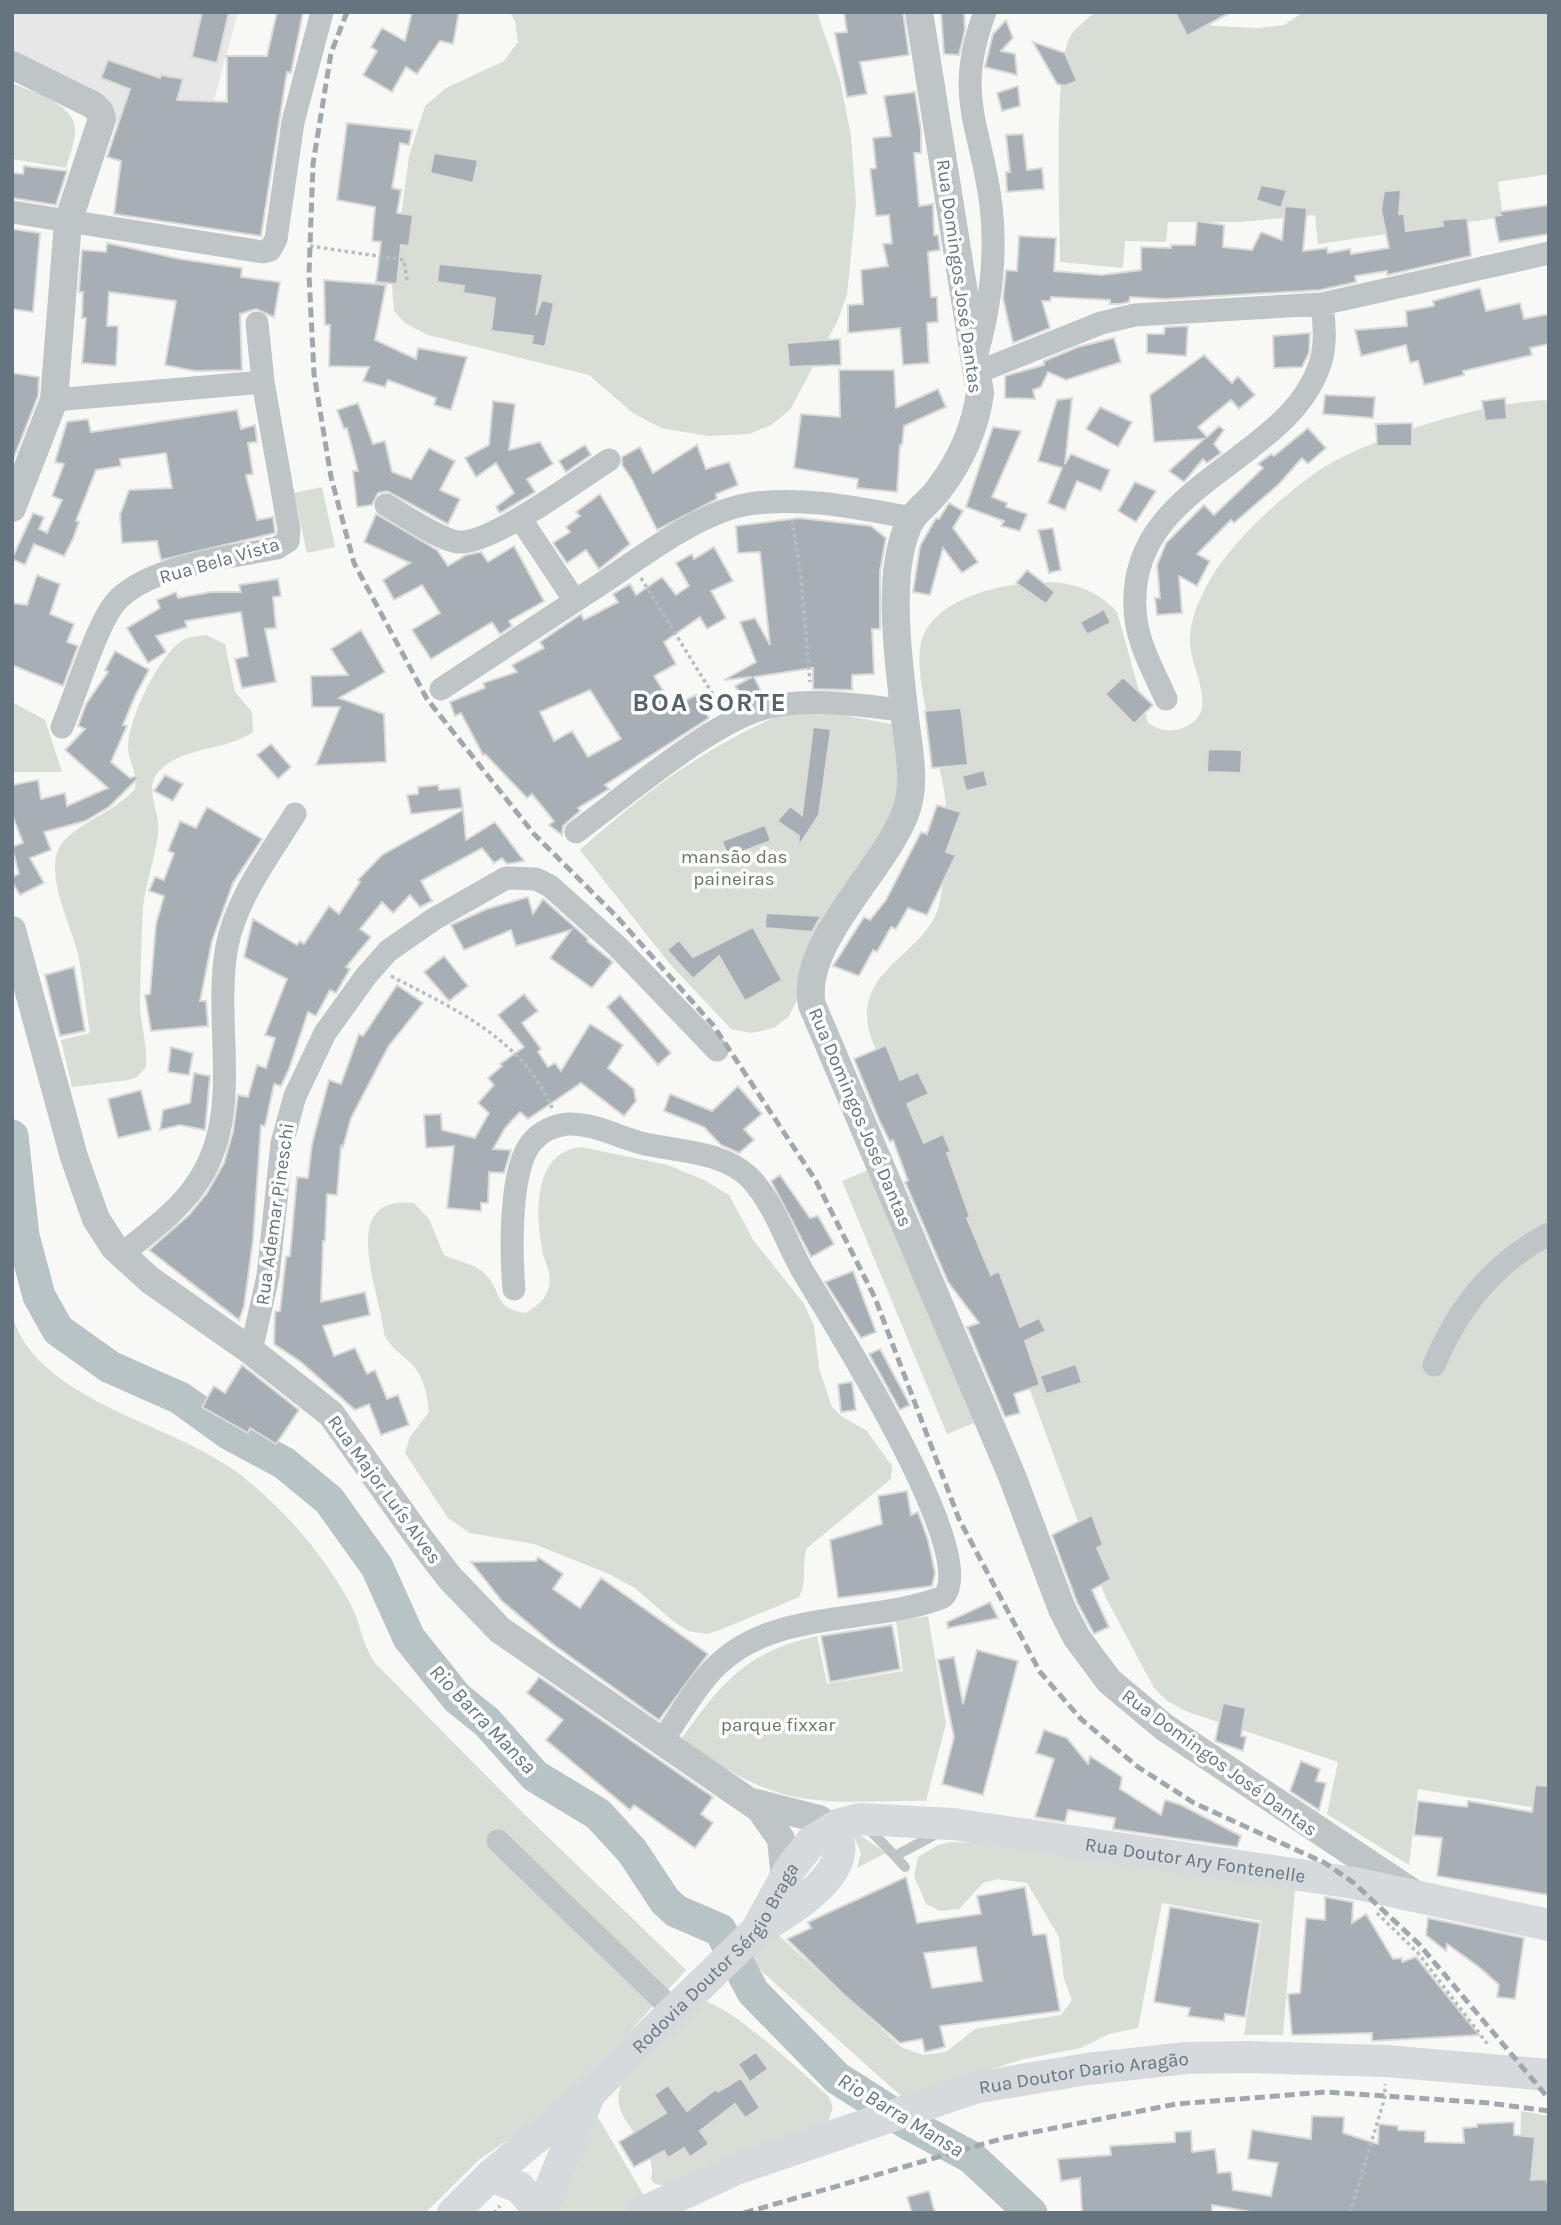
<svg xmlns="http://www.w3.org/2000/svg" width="1561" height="2225" viewBox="0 0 1561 2225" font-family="Karla,sans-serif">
<rect width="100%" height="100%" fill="#f8f8f6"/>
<path fill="#e6e7e6" d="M12 12H238L200 152 114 122 12 54Z"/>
<path fill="#d8ddd5" d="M510 12H817L840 80 851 136 856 204 847 295 837 322 790 410 771 425 749 434 708 436 661 428 633 413 589 375 428 335 405 323 394 311 392 286 409 156 425 106 446 88 504 61 518 42 515 21Z
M1095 12H1174L1213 26 1259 28 1284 25 1303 12H1549V174L1498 182 1503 217 1318 244 1315 215 1240 222H1168L1166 242 1125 241 1123 268 1060 262C1060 221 1053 63 1071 35 1077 26 1088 19 1095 12Z
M12 83C32 92 76 104 75 131 75 143 69 156 66 168L12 159Z
M1549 400V1810L1418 1789 1409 1865 1327 1814 1338 1762 1188 1712 1167 1701 1154 1688 1106 1598 983 1262 874 1045C842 969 930 957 940 901 947 866 950 826 944 790 938 753 911 672 922 639 935 602 987 588 1020 584 1058 579 1091 583 1117 612L1148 723C1159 730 1170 733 1183 728 1223 712 1189 670 1190 640 1190 619 1200 597 1210 580 1232 541 1281 497 1318 471 1369 437 1487 401 1549 400Z
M322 487 335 547 307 553 294 493Z
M206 635 225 644 235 692 252 712 253 732C227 751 184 746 160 770 142 787 161 810 158 834 155 859 146 882 143 907 141 937 141 968 140 998 139 1021 148 1044 146 1067L137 1077 128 1080 72 1087 61 1040 90 1033C86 1008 83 983 79 958 73 928 41 871 62 843 75 825 116 811 135 789 138 773 128 761 128 747 129 717 157 660 180 642 187 637 197 636 206 635Z
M12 702 45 720 62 772H12Z
M788 712H827L896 725 905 785 789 1016 774 1028 751 1033 731 1029 669 963 580 850C641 795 711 742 788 712Z
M581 1147 668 1165 702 1179 729 1195 754 1241 804 1304 814 1326 819 1368 832 1407 841 1416 867 1431 892 1466 891 1479 807 1548C801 1564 808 1582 799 1597L720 1630 707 1634 688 1631 673 1621 635 1588 609 1574 534 1544 470 1533 448 1518 405 1453 410 1437 429 1412C427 1397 425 1380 415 1368 405 1355 391 1350 384 1334 381 1293 335 1194 414 1203L429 1219 444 1255C456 1261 474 1263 484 1273 502 1289 493 1309 525 1313 536 1307 547 1299 549 1286 552 1272 544 1262 542 1249 535 1211 534 1152 581 1147Z
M873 1168 979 1421 947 1434 842 1181Z
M12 1316C40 1404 174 1422 242 1476 286 1511 324 1555 351 1605 361 1624 362 1645 375 1663L520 1810 686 1970 569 2098 480 2159 425 2213H12Z
M928 1616 946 1723 926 1801C885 1800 841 1805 801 1798 757 1791 717 1765 682 1738 723 1681 746 1652 817 1636L827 1684 903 1671 896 1621Z
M856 1832 886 1853 857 1868 861 1853 853 1834Z
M951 1842 986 1843 1295 1888 1283 2035H1244L1262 1921 1162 1903 1138 2028 1109 2034 1081 2048 1024 2059 902 2097 747 1958 774 1931 901 2047 923 2055 946 2052 975 2029 1061 2015 1072 2000 1064 1979 1059 1937 1027 1883 998 1879 983 1883 959 1909 940 1911 926 1904 914 1876 918 1857 938 1845Z
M701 2001C728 2002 806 2076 829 2097L833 2108 827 2124 664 2186 655 2184 651 2179C661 2142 600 2118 624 2080 629 2071 640 2063 647 2056 665 2038 683 2020 701 2001Z
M1521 2111 1549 2116V2185L1526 2178 1520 2161Z
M595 2112 650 2206 638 2213H551Z"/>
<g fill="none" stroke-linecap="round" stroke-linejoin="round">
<path stroke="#b8c3c6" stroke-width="33" d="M12 1136 23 1236 39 1296 58 1330 110 1367 180 1398 230 1434 284 1463 329 1500 377 1567 409 1638 457 1698 487 1722 535 1776 598 1814 632 1851 665 1901 676 1911 720 1930 753 1992 837 2078 909 2124 971 2157 1031 2213"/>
</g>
<path fill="#a7afb4" stroke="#dadad8" stroke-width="2" fill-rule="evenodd" d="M202 12H229L217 63 192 57Z
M277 12H303L291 73 287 72 261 236 114 214 121 161 107 157 130 89 101 78 108 60 160 78 161 75 183 79 177 100 227 102V56H267Z
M412 12H459L453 44 440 41 417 74 406 67 392 92 363 75 377 51 371 47 382 28 405 41Z
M844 12H903L909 55 860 62 867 94 847 97 835 33 847 32Z
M941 12H964L965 30 959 55 944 54Z
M1175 12H1231L1187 36Z
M1006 20 1013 38 1001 51 1015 54 1017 75 985 67 993 34Z
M1033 42 1065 53 1077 81 1065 86 1057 84Z
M1018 86 1020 106 1002 111 997 93Z
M915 92 921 130V153H914L919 206 933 204 934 235H938L940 250 928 252 931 297H937L938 322 927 323 929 363 903 365 900 328 848 333V305L863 304 861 270 888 266 883 244 892 243 889 215 876 216 870 169 876 168 873 138 891 136 884 96Z
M347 123 412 130 409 145 400 143 392 188 401 190 397 213 413 215 409 246 401 245 397 284 376 282 381 242 372 241 375 207 337 200Z
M1023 134 1027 170 1042 168 1044 189 1007 192 1006 172H1010L1006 135Z
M434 153 478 160 473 183 430 173Z
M24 166 67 171 56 205 12 198V173L23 174Z
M1261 185 1287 190 1281 208 1256 200Z
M1401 190 1399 214H1404L1406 231 1443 226 1442 220 1467 218 1471 256 1387 275V271L1355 276 1356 282 1320 290 1165 299 1130 297 1129 302 1119 304H1110V300L1051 297 1050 301H1042L1050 328 1013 343 1003 298 1006 270 1017 271 1019 236 1056 238 1054 271 1102 275 1141 270V247L1171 248V245H1195L1197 221 1224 225 1223 247 1252 250 1261 232 1282 240 1285 206 1307 208 1303 251 1327 248 1328 253 1350 249 1351 254 1389 248 1381 210 1384 191Z
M1549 205V234L1499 242 1494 216 1501 215 1498 212Z
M12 229 40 233 33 312 12 309Z
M107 243 180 259 242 268 241 277 280 282 274 317 256 309 240 314 242 370 195 371 165 365 176 301 109 292 107 326H118L116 366 82 363 86 318H82L83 292H79L82 250 106 252Z
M439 264 543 274 536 315 542 300 554 303 545 347 531 344 533 336 491 331 495 298 463 293 464 286 437 282Z
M324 280 386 285 375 340 416 359 418 348 467 357 451 410 434 405 436 398 388 380 385 387 363 381 369 367 329 366 330 325H325Z
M1480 288 1486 311 1520 303 1524 319 1549 314V344L1530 348 1532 355 1463 371 1464 375 1424 385 1418 361 1410 363 1406 345 1361 356 1355 330 1407 326 1406 311 1434 306 1433 301Z
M1188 326 1186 356 1147 353V334H1164L1165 327Z
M1310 333 1309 353 1302 367 1274 368 1273 336Z
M1114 338 1121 362 1066 380 1048 372 1041 387 1033 390 1035 399 1005 398V376L1044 365V361L1078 347Z
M840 339 841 365 789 367 787 343Z
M1204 355 1232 383 1238 376 1255 395 1239 409 1231 400 1198 427 1207 437 1219 426 1224 430 1214 444 1221 453 1207 463 1203 459 1184 482 1169 471 1204 439 1154 442 1150 395Z
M839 370H894L896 408 938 389 946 407 904 426 902 445H900L897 492 857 488 858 479 794 468 801 414 840 417Z
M12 373 39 377 38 396 13 460Z
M1325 395 1375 397 1373 418 1323 414Z
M1072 398 1065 464 1071 454 1110 470 1101 491 1077 481 1065 510 1048 503 1062 468 1038 461 1057 400Z
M1505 398 1507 419 1485 421 1482 401Z
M493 401 515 404 509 450 540 442 553 464 527 479 535 492 500 513 496 507 514 493 496 463 476 477 465 458 489 445Z
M358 403 373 444 385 441 392 472 411 479 429 448 455 461 440 490 460 499 448 524 387 491 378 493 372 505 357 507 353 471H358L347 428 344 429 337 410Z
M1100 407 1132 422 1118 447 1086 429Z
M237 410 241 429 255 425 257 442 248 443 253 474 246 475 257 520 273 517 275 533 161 560 157 541 122 543 120 515 129 490 172 488 166 453 120 459 121 466 96 470 76 521 79 522 73 539 64 556 34 544 25 565 12 559 33 513 44 517 39 529 47 533 62 500 52 496 64 464 55 462 67 422 88 419 91 432Z
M1412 423V446H1377L1376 424Z
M993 427 1021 431 992 497 1007 503 1006 507 1027 514 1020 531 1001 526 1004 521 966 507Z
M1308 428 1326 448 1308 464 1302 458 1279 484 1234 523 1231 520 1197 554 1210 561 1197 586 1179 576 1182 613 1157 615 1155 598H1160L1157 565 1166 543 1204 505 1214 515 1263 468 1258 464 1271 454 1274 456Z
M585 445 591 455 566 472 559 461Z
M697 445 706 469 729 462 738 485 716 494 717 499 657 530 631 478 622 465V457L640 447 653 473Z
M1135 482 1156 491 1136 522 1118 511Z
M600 494 630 544 599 569 586 550 567 563 553 543 570 532 566 527 580 516 576 512Z
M949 503 963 511 953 528 978 562 962 573 943 548 930 595 913 592 920 546 936 518 939 519Z
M376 514 437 550 448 566 466 555 481 552 488 562 514 546 544 601 509 621 512 626 500 634 492 622 431 659 412 630 440 613 422 585 394 600 383 580 410 563 364 542Z
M799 518 871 526 886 538 880 571V629H872L874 674 852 675V690L813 689V668L754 677 762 693 745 700 735 686 752 677 724 680 756 662 740 622 755 618 770 645 760 552 738 553 736 526Z
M1053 528 1061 570 1049 573 1038 530Z
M714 547 733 581 711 591 726 618 707 629 700 617 664 642 676 664 654 676 673 706 696 695 709 718 605 785 609 789 578 808 580 811 563 826 562 835 549 825 554 821 532 794 527 798 485 754 483 755 461 713 455 716 450 702 485 688 483 683 517 672 512 665 544 648 540 642 581 614 584 620 618 602 613 594 630 584 636 595 662 577 676 595 689 586 676 563 692 554 694 559ZM590 690 621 739 588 757 572 731 554 741 540 712Z
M1027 570 1055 592 1046 604 1016 583Z
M37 575 60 584 50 614 74 624 67 642 78 646 63 686 12 665V603L27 605Z
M278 579 281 596 273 597 276 628 265 629 276 682 242 688 235 659 248 656 241 612 185 621 187 627 156 636 166 652 148 663 127 628 160 608 157 600 176 592 178 598 211 592H241L239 585Z
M1104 609 1111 623 1087 635 1080 622Z
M361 630 385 672 339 698 384 714 386 762 316 765 340 707H312L311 676 348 675 331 649Z
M115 651 149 670 135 696 123 725 127 726 111 762 130 778 141 775 109 807 85 821 44 832 51 850 30 858 44 883 20 895 12 882V877L19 874 12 847 23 843 12 814V785L38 780 41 799 65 793 67 806 108 788 65 750 85 729 78 726 86 704 108 672 105 670Z
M1123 677 1153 705 1134 724 1105 694Z
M961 708 968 765 932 768 925 711Z
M813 727 831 729 819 815 798 847 799 836 777 821 790 806 802 815Z
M271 744 291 767 278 779 257 755Z
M1208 749 1242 750 1241 773 1207 772Z
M984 770 988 786 966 791 962 776Z
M165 775 183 784 173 801 154 791Z
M438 785 439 790 460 788 463 808 411 814 407 795 418 794V787Z
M937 805 961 812 946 852 956 855 927 915 908 908 896 929 891 927 877 952 873 950 859 976 833 966 864 917 870 920 886 900 921 832 927 834Z
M207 807 262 839 233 883 212 941 200 1001H206L208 1026 151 1031 145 995 150 994 156 924 164 896 149 891 155 877 164 880 174 853 168 851 180 821 196 828Z
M463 810 466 840 495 822 524 861 507 864 502 858 494 863 482 848 421 881 432 901 420 907 410 895 393 913 382 902 360 929 371 937 346 967 350 969 336 993 330 990 316 1016 308 1012 289 1069 281 1086 274 1084 265 1126 261 1125 253 1240 244 1306 239 1320 149 1250 189 1215 207 1193 224 1163 233 1132 238 1095 248 1097 257 1065 266 1068 275 1038 265 1035 287 979 244 957 253 919 297 945 300 941 304 944 329 906 339 914 360 882 358 880 382 855Z
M765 825 771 841 728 857 722 841Z
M528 897 533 914 543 899 588 939 587 941 613 962 592 988 550 958 571 930 516 946 511 930 464 950 451 925 487 909Z
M766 913 821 916 812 932 765 928Z
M753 927 782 980 745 1001 719 956 693 979 667 950 679 940 693 957Z
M444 956 468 986 449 1001 424 972Z
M74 967 85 1031 60 1036 45 975Z
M397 985 423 1003 388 1047 351 1118 343 1147 341 1146 337 1195 327 1194 325 1241H323L321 1302 365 1292 370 1315 323 1326 334 1356 355 1348 367 1374 375 1370 387 1399 398 1395 409 1425 381 1435 369 1404 355 1410 301 1362 274 1344 275 1312 280 1311 286 1257 290 1256 297 1177 308 1178 312 1144 329 1080 341 1084 359 1034 363 1036Z
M524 994 538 1011 522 1023 541 1049 538 1052 548 1067 555 1063 561 1071 590 1024 623 1045 608 1068 634 1089 636 1101 624 1116 581 1083 528 1119 520 1112 505 1128 493 1149 511 1150 504 1173 489 1172 488 1203H481V1211L447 1208 454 1146 426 1148 424 1115 441 1114 442 1130 475 1138 489 1113 478 1103 494 1085 488 1078 502 1066 500 1064 524 1047 498 1015Z
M620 995 671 1053 658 1065 607 1007Z
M886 1045 900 1080 918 1072 929 1094 907 1104 924 1143 943 1134 951 1152 947 1153 970 1217 967 1218 991 1275 999 1271 1020 1327 1039 1318 1046 1331 1025 1341 1040 1385 1014 1394 1020 1413 1005 1417 967 1327 979 1323 948 1282 905 1182 908 1181 893 1140 890 1142 879 1120 854 1059Z
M171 1047 193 1053 189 1075 168 1072Z
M194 1073 210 1076 205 1130 180 1125 160 1130 163 1110 190 1103Z
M738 1086 762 1114 744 1129 754 1140 739 1153 721 1145 704 1127 664 1111 670 1094 712 1111Z
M141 1090 151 1130 118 1138 108 1099Z
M780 1175 810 1218 818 1216 834 1244 811 1257 771 1181Z
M853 1271 876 1332 861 1338 825 1282Z
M880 1349 910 1405 900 1410 869 1354Z
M1076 1364 1082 1383 1046 1394 1040 1376Z
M242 1365 299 1410 276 1444 250 1428 248 1433 202 1407 214 1386 225 1393Z
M852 1382 856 1410 841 1412 838 1384Z
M907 1491 911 1515 918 1512 928 1540 935 1573 932 1586 838 1598 830 1540 882 1524 878 1496Z
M1092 1515 1103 1545 1097 1548 1111 1579 1092 1590 1109 1627 1094 1634 1077 1602 1052 1535Z
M538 1557 563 1574 553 1589 580 1608 601 1578 708 1654 659 1720 554 1645 502 1601 471 1562 536 1561Z
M990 1602 998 1618 948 1628 947 1622Z
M892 1625 900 1669 830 1682 821 1636Z
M977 1650 1018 1661 983 1795 942 1784 954 1737 938 1660 954 1657 963 1704Z
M539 1677 713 1797 701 1814 713 1823 695 1848 634 1805 630 1810 546 1740 563 1720 527 1693Z
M1223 1703 1246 1708 1241 1736 1246 1737 1243 1751 1215 1741Z
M1044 1730 1067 1738 1088 1764 1090 1756 1122 1777 1120 1789 1161 1815 1165 1800 1181 1805 1241 1836 1237 1847 1113 1829 1115 1818 1068 1810 1065 1822 1035 1817 1054 1759 1036 1753Z
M1301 1761 1320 1769 1316 1781 1326 1783 1319 1810 1290 1791Z
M1535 1785 1549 1786V1895L1437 1876 1442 1838 1414 1835 1418 1801 1467 1807 1468 1801 1532 1812Z
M906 1877 917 1923 981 1914 977 1896 1025 1887 1033 1935 1046 1934 1060 2011 940 2026 945 2047 925 2052 922 2039 900 2043 844 1995 787 1939 811 1928 808 1922ZM976 1947 982 1981 932 1988 924 1953Z
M1325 1897 1353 1902 1352 1923 1366 1914 1393 1959 1402 1958V1962L1416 1957 1479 2035 1372 2041V2033L1292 2035 1288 1994 1300 1993 1306 1918 1325 1920Z
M1170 1907 1260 1923 1245 2017 1225 2014 1224 2021 1188 2016 1190 2008 1154 2002Z
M1428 1918 1524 1938 1515 1999 1497 1997 1499 1985 1479 1967 1447 1944 1446 1951 1426 1935Z
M756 2052 768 2069 750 2082 738 2064Z
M741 2078 760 2108 745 2118 735 2104 700 2131 709 2144 690 2157 684 2148 668 2158 664 2151 634 2167 619 2142 666 2113 654 2095 668 2085 687 2111 716 2089 718 2092Z
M1312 2116 1344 2117 1343 2133 1378 2144 1379 2124 1398 2126V2130L1425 2131V2142L1464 2143 1463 2128 1477 2127V2124L1514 2122V2135L1535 2137 1531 2180 1546 2179 1549 2186 1548 2213H1257L1212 2205V2213H1082L1080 2178 1061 2181 1058 2159 1111 2155 1110 2146 1175 2142V2132L1191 2131 1192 2152 1215 2149 1218 2173 1231 2172 1233 2190 1271 2196 1278 2163 1248 2159 1252 2130 1311 2139Z
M929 2191 935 2213H912L907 2197Z"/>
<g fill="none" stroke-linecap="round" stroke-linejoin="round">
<path stroke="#babdbf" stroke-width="3.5" stroke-dasharray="3.5 3.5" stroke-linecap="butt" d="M310 246 404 260 407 281
M792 520 801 577 810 682
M641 578 720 706
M391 976C454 1009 522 1038 552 1108
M1377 1913 1418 1953 1489 2046
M494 2213 500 2206
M1350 2213 1385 2097V2084"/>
<path stroke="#bfc4c7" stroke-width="10" d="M867 1827 895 1856 940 1832
M895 1856 905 1867"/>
<path stroke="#bfc4c7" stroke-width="23" d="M12 212 263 252 270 250 276 239 293 122 322 12
M976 357C990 308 997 256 991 205 981 124 953 98 985 12
M978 372 1101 323 1135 315 1322 304 1549 253
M54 400 263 382
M386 505C404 515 440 540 458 542 491 545 579 479 609 460
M520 518 575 601
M441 689C494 654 547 619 601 584 643 556 699 512 749 504 804 496 858 508 912 518
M1166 699C1155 674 1140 648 1136 620 1118 481 1295 465 1322 357 1326 340 1324 322 1322 304
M62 727C75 697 96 626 115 603 146 566 232 557 277 548L288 541 289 529 263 382 257 323
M576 832C624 797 714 719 769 707 812 697 861 706 904 710
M121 1255C146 1234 176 1213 195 1186 246 1116 212 1026 227 946 236 899 270 854 295 814
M514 1289C511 1254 509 1171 531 1143 540 1132 554 1125 568 1124 594 1123 620 1138 645 1144 679 1151 724 1152 750 1178 773 1202 786 1241 802 1270 828 1314 984 1558 943 1597 875 1624 782 1609 723 1660 698 1681 680 1716 661 1742
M251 1351 268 1276 282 1143 295 1096 325 1033 366 976 388 951 434 919 506 878 536 879 550 886 617 946 717 1050
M1434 1365C1458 1308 1493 1263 1549 1234
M498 1841 673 2010"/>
<path stroke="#bfc4c7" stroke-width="28" d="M919 12 980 393C975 429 961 460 939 489 932 499 921 507 914 516 904 529 899 556 897 572 893 616 899 665 904 709 907 743 918 781 905 814 883 871 799 945 812 1005L1012 1476 1062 1609 1077 1638 1109 1681 1164 1727 1413 1893
M12 65 93 105 100 112 102 119 68 222 54 400 12 508
M12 930 74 1157 96 1219 114 1247 150 1280 251 1351 331 1414 420 1539 450 1578 500 1630 760 1809 781 1839 785 1879
M752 1802 819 1819 832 1828"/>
<g stroke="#d6dadd" stroke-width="32">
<path d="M760 1929C788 1911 863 1870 832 1828"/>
<path d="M490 2176 519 2187 541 2212"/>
<path id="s1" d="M453 2213 490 2176 590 2093 756 1931 790 1869 812 1841 840 1824 860 1819 953 1824 1354 1883 1549 1925"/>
<path d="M540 2213 588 2098"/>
<path id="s2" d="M642 2213 736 2169 974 2088 1087 2069 1186 2058 1248 2057 1386 2061 1549 2075"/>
</g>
<path stroke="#a1a8ad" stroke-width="5" stroke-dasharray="10 5" stroke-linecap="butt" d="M347 12 331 53 313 164 309 274 314 374 331 477 354 563 427 699 534 834 617 917 713 1025 816 1181 875 1298 959 1519 1040 1672 1081 1719 1138 1767 1194 1803 1325 1863 1354 1883 1419 1944 1549 2099
M744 2213 1004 2138 1176 2104 1326 2092 1489 2103 1549 2111"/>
</g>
<g text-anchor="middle" stroke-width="7" stroke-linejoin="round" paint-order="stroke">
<g font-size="19" fill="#65747e" stroke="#fff">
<text transform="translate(960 276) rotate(82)" y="7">Rua Domingos José Dantas</text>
<text transform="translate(219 560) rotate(-16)" y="7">Rua Bela Vista</text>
<text transform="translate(861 1117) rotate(67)" y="7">Rua Domingos José Dantas</text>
<text transform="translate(274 1214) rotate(-82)" y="7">Rua Ademar Pineschi</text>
<text transform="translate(385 1489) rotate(54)" y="7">Rua Major Luís Alves</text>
<text transform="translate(1220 1762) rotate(36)" y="7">Rua Domingos José Dantas</text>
<text dy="7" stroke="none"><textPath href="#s1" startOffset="912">Rua Doutor Ary Fontenelle</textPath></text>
<text dy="7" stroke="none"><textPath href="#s1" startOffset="368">Rodovia Doutor Sérgio Braga</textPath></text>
<text dy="7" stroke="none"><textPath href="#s2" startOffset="466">Rua Doutor Dario Aragão</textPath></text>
</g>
<g font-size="19" fill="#677764" stroke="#fff">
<text x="734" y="863">mansão das<tspan x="734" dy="22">paineiras</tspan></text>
<text x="778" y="1731">parque fixxar</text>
</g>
<g font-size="21" font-style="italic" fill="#65797f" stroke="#fff">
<text transform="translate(483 1719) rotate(46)" y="7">Rio Barra Mansa</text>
<text transform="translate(901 2115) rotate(31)" y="7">Rio Barra Mansa</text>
</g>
<g font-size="26" font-weight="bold" letter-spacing="2" fill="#57626a" stroke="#fff">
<text x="710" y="711">BOA SORTE</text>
</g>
</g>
<rect width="1561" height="2225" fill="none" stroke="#65747e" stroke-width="28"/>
</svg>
